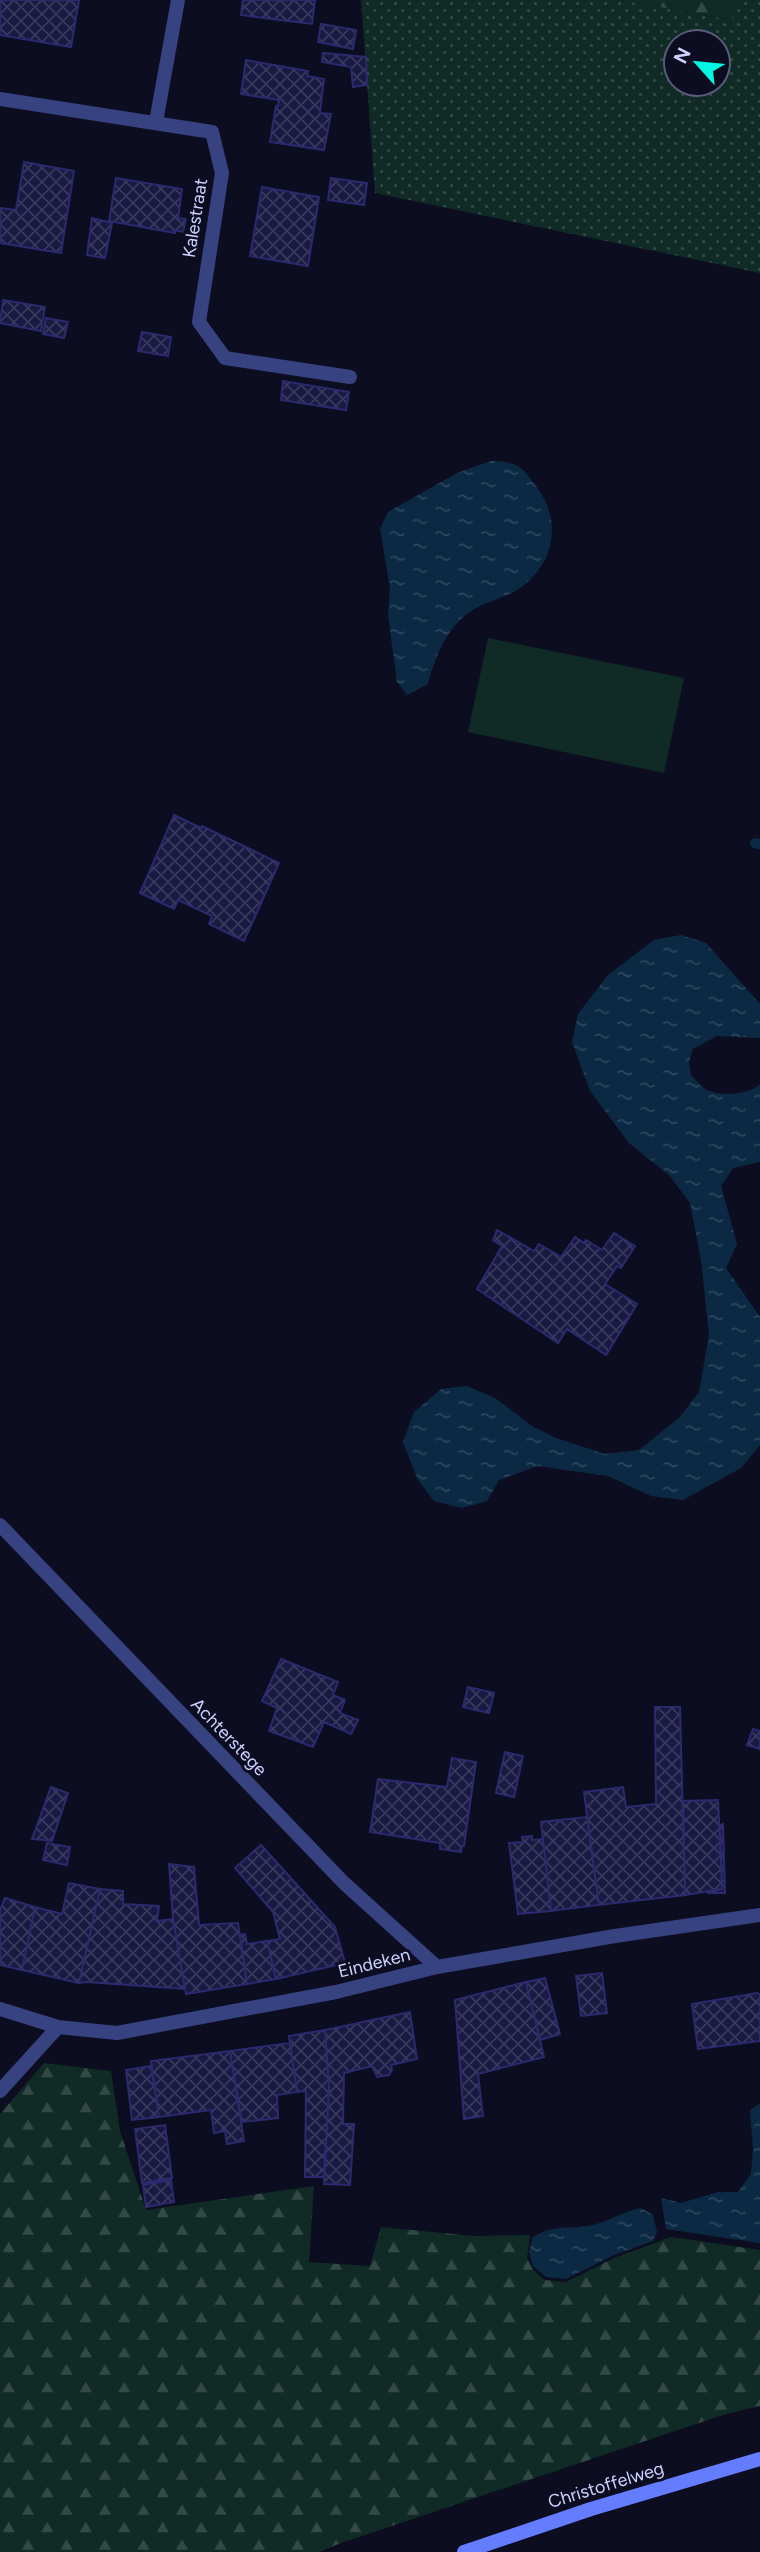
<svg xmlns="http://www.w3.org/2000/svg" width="760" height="2552" viewBox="0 0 760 2552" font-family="Figtree,sans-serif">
<defs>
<pattern id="grass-dots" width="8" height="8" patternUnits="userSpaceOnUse" patternTransform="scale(1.75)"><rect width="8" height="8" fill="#102b25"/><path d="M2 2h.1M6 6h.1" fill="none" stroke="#324946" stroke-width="1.8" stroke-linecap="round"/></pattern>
<pattern id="forest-firs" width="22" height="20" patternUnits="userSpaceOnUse" patternTransform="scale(1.75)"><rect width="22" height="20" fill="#102b25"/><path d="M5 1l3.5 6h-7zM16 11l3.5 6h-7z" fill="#324946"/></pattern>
<pattern id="water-ripples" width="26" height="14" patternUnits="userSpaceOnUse" patternTransform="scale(1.75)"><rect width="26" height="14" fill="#0b2943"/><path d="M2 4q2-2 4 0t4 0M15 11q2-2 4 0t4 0" fill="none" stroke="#2d475f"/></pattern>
<pattern id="building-cross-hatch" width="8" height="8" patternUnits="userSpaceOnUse" patternTransform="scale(1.75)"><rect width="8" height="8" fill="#191942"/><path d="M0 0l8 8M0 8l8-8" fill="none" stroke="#39395e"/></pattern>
</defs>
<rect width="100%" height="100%" fill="#0d0d21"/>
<path fill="url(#grass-dots)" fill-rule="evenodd" d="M361 0H621L731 20 734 0H760V273L375 193ZM676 42H718V84H676Z"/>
<path fill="url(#forest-firs)" d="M621 0H734L732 20Z
M44 2063 111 2071 120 2131 146 2210 314 2186 309 2262 370 2266 381 2227 473 2236 530 2235 527 2258 533 2270 545 2280 566 2282 614 2258 671 2237 760 2250V2406L726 2414 341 2543 319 2552H0V2114Z"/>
<path fill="#102b25" d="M488 638 684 678 664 773 468 732Z"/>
<path fill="url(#water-ripples)" d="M491 461C519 461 523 468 538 489 562 522 554 565 520 588 506 598 486 601 471 611 447 627 435 657 428 684L407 695 397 682 388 615 390 588 380 529 388 512 457 473Z
M681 935 706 943 760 1004V1038L717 1036 693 1049 689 1062 691 1075C696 1080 702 1088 709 1091 723 1096 749 1095 760 1084V1162L733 1168 721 1186 737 1244 726 1268 760 1317V1445L741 1468 683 1500 651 1496 608 1476 537 1466 499 1480 487 1501 462 1508 434 1501 418 1480 403 1442 414 1412 441 1389 467 1386 495 1398 532 1426 556 1438 605 1454 639 1450 679 1418 699 1392 709 1335 701 1260 690 1203 669 1175 629 1143 590 1091 572 1042 578 1014 608 975 654 940Z
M760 2103V2243L666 2229 661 2198 681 2203 718 2192H738L751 2174 753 2149 750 2110Z
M641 2208 653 2215 657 2232 653 2241 614 2255 566 2279 546 2277 533 2266 529 2252 533 2237C560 2222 568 2231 593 2225 609 2221 622 2212 641 2208Z"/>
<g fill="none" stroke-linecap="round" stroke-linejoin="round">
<path stroke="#0b2943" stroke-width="10" d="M755 843 760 844"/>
</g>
<path fill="url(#building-cross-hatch)" stroke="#2b2a6f" stroke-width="2" d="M0 0H79L71 47 0 35Z
M243 0H315L312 24 241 15Z
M321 24 356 30 353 49 318 42Z
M323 53 366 57 367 85 353 87 351 67 322 62Z
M246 60 308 71 307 76 324 79 320 113 331 114 324 150 270 142 276 106H278L279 100 241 94Z
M24 162 74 171 61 253 0 243V208L16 210Z
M116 178 182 189 178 218 186 219 183 232 175 230V233L109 221Z
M331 178 367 183 364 205 328 200Z
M262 187 319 197 308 266 250 256Z
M92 218 112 223 105 258 87 255Z
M3 300 45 307 41 331 0 323Z
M46 318 68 322 64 338 43 334Z
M142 332 171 337 168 356 138 351Z
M283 381 349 392 346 410 281 400Z
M174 815 201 828 202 826 279 863 244 941 209 924 212 916 178 900 174 909 140 893Z
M497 1230 534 1251 539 1244 561 1257 575 1237 584 1243 586 1240 602 1250 614 1233 635 1246 621 1268 617 1266 605 1284 637 1304 606 1355 567 1329 558 1343 477 1289 502 1246 493 1240Z
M281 1659 338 1682 333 1695 345 1700 340 1713 358 1720 351 1734 324 1722 313 1747 269 1731 277 1708 262 1701Z
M468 1687 494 1693 489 1713 463 1707Z
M655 1707H680L685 1895 599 1905 584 1792 623 1787 626 1807 656 1804Z
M753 1729 760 1731V1749L747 1745Z
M505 1752 523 1756 514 1797 496 1793Z
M452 1758 476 1762 464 1846H462L461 1852 440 1849V1843L370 1832 378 1779 447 1787Z
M51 1787 68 1793 52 1841 32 1839Z
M718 1800 722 1889 685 1895 683 1801Z
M587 1817 599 1905 551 1911 541 1822Z
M723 1824 725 1893H708L707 1891 722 1889 720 1825Z
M532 1836V1840L543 1839 551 1911 518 1914 509 1843 523 1842 522 1837Z
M47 1843 70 1847 67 1865 43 1860Z
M261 1845 335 1927 345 1963 276 1979 267 1941 280 1939 273 1912 235 1868Z
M169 1864 194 1867 199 1925 238 1923 247 1984 186 1994 173 1919Z
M69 1883 100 1889 79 1983 22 1970 35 1907 62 1914Z
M100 1889 123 1891V1904L159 1906 157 1921 173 1919 185 1989 86 1982 79 1983Z
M5 1898 35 1907 22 1970 0 1965V1910Z
M245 1934 247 1944 267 1941 276 1979 247 1984 240 1935Z
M602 1973 607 2013 581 2016 576 1976Z
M545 1978 560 2034 540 2040 526 1982Z
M526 1982 544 2057 478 2074 483 2116 464 2119 455 2000Z
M757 1993 760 1995V2041L698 2049 692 2004Z
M410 2012 417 2059 391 2065 392 2070 389 2075 377 2077 372 2066 344 2073 343 2124H354L350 2185 324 2184 329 2087 325 2030Z
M325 2030 329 2087 324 2177H305L306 2091 297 2092 289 2036Z
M290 2043 297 2092 277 2095 278 2118 242 2122 230 2051Z
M230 2051 244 2141 227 2144 225 2131 214 2133 211 2110 159 2117 151 2061Z
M151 2066 159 2117 132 2120 126 2070Z
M165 2125 172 2178 142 2183 135 2129Z
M171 2180 174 2202 146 2207 143 2185Z"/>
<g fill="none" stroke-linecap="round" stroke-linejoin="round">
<path stroke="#374281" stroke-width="14" d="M0 99 212 132 222 173 199 322 225 358 350 377
M156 122 178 0
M0 2009 58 2027 117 2033 336 1992 437 1967
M0 2091 58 2027"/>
<path stroke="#374281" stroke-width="14" d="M0 1525 344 1883 437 1967 615 1936 760 1915"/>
<path stroke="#647dff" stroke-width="14" d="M464 2552 591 2509 760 2459"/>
</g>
<g text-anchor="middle" stroke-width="6" stroke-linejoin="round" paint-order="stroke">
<g font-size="18" fill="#cdd1ff" stroke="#0d0d21">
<text transform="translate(195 218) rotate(-81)" y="6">Kalestraat</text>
<text transform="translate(229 1737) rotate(46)" y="6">Achterstege</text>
<text transform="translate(374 1963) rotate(-14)" y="6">Eindeken</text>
<text transform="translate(606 2485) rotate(-17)" y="6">Christoffelweg</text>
</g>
</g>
<g transform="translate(697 63) rotate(297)"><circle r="33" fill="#0d0d21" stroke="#5a5b7a" stroke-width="2"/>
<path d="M0-5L12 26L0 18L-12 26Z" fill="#00f8e3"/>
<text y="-10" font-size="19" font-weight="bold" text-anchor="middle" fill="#cdd1ff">N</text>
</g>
</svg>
